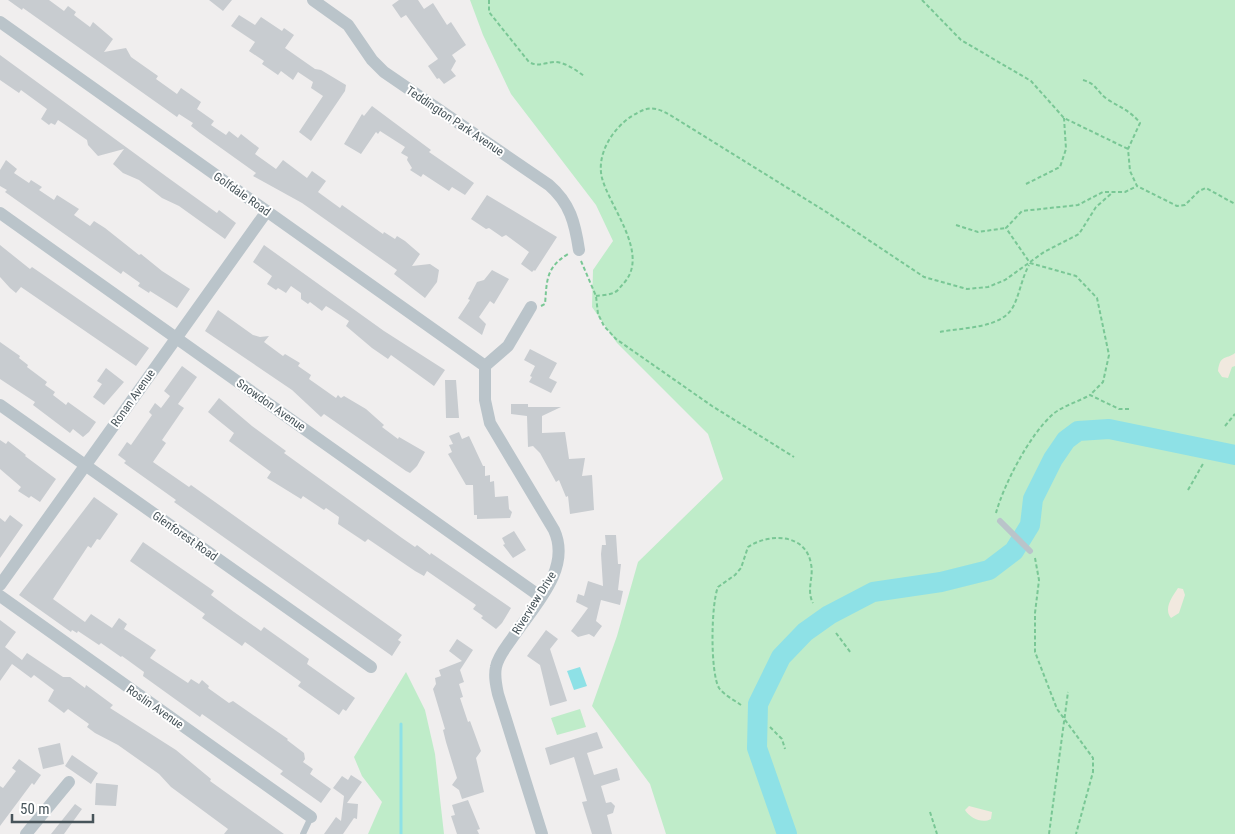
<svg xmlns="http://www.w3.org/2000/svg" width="1235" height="834" viewBox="0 0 1235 834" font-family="'Roboto Condensed',sans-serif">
<rect width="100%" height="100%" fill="#f0eeee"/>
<path fill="#bfecc9" d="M470 0H1235V834H666L650 784 592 706 617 636 638 562 723 479 708 434 617 343 592 307 593 270 613 241 596 205 511 94 483 35Z
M406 672 425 710 435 754 444 834H368L382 802 362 776 354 757Z
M580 709 586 727 557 735 551 718Z"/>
<path fill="#f1e9df" d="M1235 353V366L1232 367 1228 378 1222 377 1218 371C1220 354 1226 360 1235 353Z
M1178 588 1183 589 1185 595 1179 613 1171 618C1163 608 1173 596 1178 588Z
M969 806 992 812 991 819C982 824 970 818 965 810Z"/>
<path fill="#8ee1e6" d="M580 667 587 686 574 690 567 671Z"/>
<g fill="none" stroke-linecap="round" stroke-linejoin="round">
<path stroke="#8ee1e6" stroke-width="3" d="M401 724V834"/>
<path stroke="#8ee1e6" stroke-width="20" d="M787 834 757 748 758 704 781 657 805 632 829 615 873 592 941 582 989 570 1014 551 1030 525 1033 499 1053 459 1066 440 1078 431 1109 429 1235 455"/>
</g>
<path fill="#c8ccd0" d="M8 0H49L64 11 68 6 76 12 74 15 90 27 93 22 113 39 104 52 126 48 131 57 158 76 156 79 177 94 181 88 201 102 197 109 214 121 211 125 226 135 229 131 238 138 241 134 259 148 255 154 276 169 283 160 307 178 312 171 326 181 318 192 340 208 342 205 383 234 384 232 395 239 397 236 405 241 420 254 412 266 430 264 439 270 437 282 425 298 394 274 397 270 302 203 253 176 256 173 200 133 191 126 193 123 179 114 177 117 23 8 22 10Z
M209 0H232L223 11Z
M399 0H418L424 9 433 3 447 25 451 22 466 45 452 55 456 61 451 70 456 76 444 84 439 78 437 79 428 66 438 59 406 15 401 18 392 5Z
M239 15 255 25 261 17 282 31 284 28 294 35 285 48 315 69 321 70 346 85 345 91 311 141 299 132 323 96 311 88 313 82 298 72 293 80 281 71 278 75 262 64 264 61 249 51 255 42 231 26Z
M0 55 167 177 217 213 219 210 236 223 225 239 179 206 162 198 139 180 123 173 113 164 124 149 98 156 88 145 87 140 64 124 58 120 55 125 51 123 49 125 41 119 47 109 21 90 19 93 0 80Z
M372 106 431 150 429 152 474 183 465 195 452 187 449 191 423 174 421 177 410 170 412 168 407 160 408 157 401 153 405 147 380 131 378 134 376 132 361 154 344 144 362 114 364 116Z
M6 160 17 169 14 173 29 183 31 180 42 187 39 190 54 200 57 195 79 209 74 215 90 226 94 221 105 228 139 255 141 254 162 271 190 289 177 308 150 291 149 293 138 286 140 283 123 271 121 274 5 192 7 190 0 186V170Z
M487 195 557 237 535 271 534 270 532 272 521 264 529 252 506 235 502 237 489 228 486 229 471 219Z
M0 245 30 269 32 267 48 278 149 348 136 366 21 287 16 293 10 288 0 277Z
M264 245 384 331 445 370 434 386 391 355 388 359 372 348 346 326 349 321 331 309 326 306 322 311 310 302 308 304 301 299V293L291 286 286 293 278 288 276 290 267 284 272 276 253 262Z
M492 270 509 279 494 304 490 301 479 317 486 324 482 335 458 318 470 300 468 299 477 282 484 280Z
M218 310 253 335 260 337 269 336 264 342 283 356 285 354 300 363 298 366 311 375 309 379 336 398 338 395 341 398 344 396 366 409 384 425 382 427 398 439 399 437 425 452 417 466 410 473 406 471 324 414 321 417 292 390 205 331Z
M0 342 20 356 19 358 28 365 27 367 47 382 45 385 55 392 53 395 66 405 68 402 96 422 89 432 83 437 73 429 70 433 33 405 35 402 0 379Z
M530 349 557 363 549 378 557 382 551 393 529 382 532 377 530 376 535 366 524 360Z
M182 366 197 377 178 404 184 408 162 440 166 443 153 462 189 487 191 485 215 502 402 635 398 640 401 642 392 656 174 502 176 500 124 463 126 461 118 455 127 442 131 445 152 415 149 412 155 403 161 408 170 396 164 391Z
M106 368 124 382 104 405 93 397 102 384 97 381Z
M445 380H456L459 418H446Z
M219 398 252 426 286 451 284 453 402 538 415 547 417 545 430 555 431 553 511 608 502 623 496 629 481 618 483 616 473 609 476 605 427 571 424 576 415 571 368 539 365 542 338 524 339 517 326 508 324 510 303 496 301 499 267 478 271 472 229 441 234 433 208 412Z
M511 404H528V407H561L542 416V433L565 432 569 459 585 458 582 476 592 475 594 510 570 514 568 496 566 497 559 480 556 482 540 453 533 446 528 447 527 416 511 414Z
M459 432 462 439 469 436 483 466H485V476L490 475V482L494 481 495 497 508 496 509 509 512 512 510 518 477 519V515H474L473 485H466L448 454 452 452 449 445 453 444 449 436Z
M0 440 6 444 8 441 26 455 25 456 56 479 40 502 31 496 29 498 18 491 21 487 0 469Z
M94 497 118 514 100 540 97 539 91 548 88 546 53 599 85 622 91 614 112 628 119 618 127 624 124 629 156 650 150 658 188 683 191 679 199 684 202 680 209 686 208 688 229 703 233 701 288 739 287 740 304 753 305 759 303 762 313 769 310 774 331 789 321 803 280 774 283 771 202 714 200 717 143 676 144 672 122 656 121 657 101 643 99 645 78 631 77 633 72 630 71 632 19 595Z
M10 515 23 525 0 558V518L5 522Z
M514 531 526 550 513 558 503 545 505 544 502 538Z
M605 535H616L618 564H621L618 590 623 591 620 605 601 600 596 621 602 626 594 637 589 634 578 637 571 631 588 608 576 602 578 594 584 596 588 581 603 586 601 554 602 545H606Z
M143 542 214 591 211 595 234 612 261 631 264 627 309 659 307 664 355 698 346 711 343 709 339 715 298 686 301 682 245 642 242 646 202 618 205 614 130 561Z
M0 620 16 632 5 647 22 660 27 653 63 677H70L85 688 86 685 113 705 110 708 176 750 205 774 211 779 210 781 284 834H224L228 829 171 787 159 774 118 745 95 733 87 727 89 724 68 709 64 713 48 701 54 690 34 675 31 678 12 664 0 681Z
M546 630 558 639 550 649 567 701 550 706 540 665 527 656Z
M457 639 473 650 460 670 464 682 459 684 463 697 460 698 468 722 470 721 481 751 476 758 484 792 462 799 459 790 452 785 457 778 446 742 443 730 445 729 433 689 436 684 435 678 441 676 439 670 462 661 449 651Z
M597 732 603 748 587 753 594 775 617 768 620 780 601 786 606 803 611 802 615 806 613 813 607 815 612 834H592L582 802 587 801 574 757 550 765 545 748Z
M60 743 64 764 43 769 38 748Z
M72 755 98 773 91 784 65 766Z
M19 759 41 775 34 785 32 783 0 826V786L3 788 16 771 12 768Z
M351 775 362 782 347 803 358 804 357 819 354 818 343 834H324L336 817 341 821 344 796 333 788 342 776 348 780Z
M96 783 118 785 116 806 95 805Z
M468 800 480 829 477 830 479 834H457L451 816 455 815 452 805Z
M75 804 82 809 64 834H51Z"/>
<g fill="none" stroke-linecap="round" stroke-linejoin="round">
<path stroke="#79c795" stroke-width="2" stroke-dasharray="4 2.5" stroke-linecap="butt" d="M489 0V12L529 62C538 67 544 63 554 62 565 62 576 70 584 76
M922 0 961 40 1031 81 1064 118 1128 149
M1083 80C1097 84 1097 92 1107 99 1119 107 1131 111 1140 123L1128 149 1130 171 1137 186 1177 206 1185 205 1199 191 1206 188 1235 204
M1026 184 1060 167 1066 149 1064 118
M956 225 978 232 1006 228
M581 261 596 296 598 314 604 326 616 339 712 406 794 457
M596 296C602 295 610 295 615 292 618 291 621 286 623 284 651 255 610 208 602 178 596 154 613 128 632 116 648 106 654 106 670 115L828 213 924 277 967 289 988 287 1005 280 1044 252 1079 234 1096 207 1112 193
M541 306 545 304C547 282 545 268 568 254
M940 332C964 327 1003 329 1014 305 1020 292 1022 278 1029 265
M1129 409H1119L1090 395 1103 382 1109 355 1097 298 1076 276 1030 263 1006 228 1022 211 1078 205 1103 192H1125L1137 186
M1225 426 1235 414
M1188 490 1204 462
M996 513C1004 484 1029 436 1052 415 1062 406 1078 402 1090 395
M1035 558 1039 580 1035 613V652L1057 709 1093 758V772L1076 834
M836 633 851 653
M741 705C734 700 724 695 719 688 710 672 711 604 718 587L735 575 741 568 748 547C769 533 806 533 811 564 814 577 806 590 813 603
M770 727 782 739 785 749
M930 812 937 834
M1049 834 1068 692"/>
<path stroke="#bac4ca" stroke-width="6" d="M1000 521 1030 551
M303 834 311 817"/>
<path stroke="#bac4ca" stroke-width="12" d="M313 0 348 25 372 60 384 72 549 185C570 203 575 223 579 250
M0 22 485 366
M0 213 541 597
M485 366V400L490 423 554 530C572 569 534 606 513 637 507 646 498 656 496 667 494 676 496 685 498 694L542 834
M485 366 508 346 531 307
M0 405 371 667
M0 585 267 211
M0 596 311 817
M26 834 69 782"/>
</g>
<g text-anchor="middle" stroke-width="4" stroke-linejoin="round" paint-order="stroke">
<g font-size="12" fill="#47545a" stroke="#fff">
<text transform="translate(455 121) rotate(34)" y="4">Teddington Park Avenue</text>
<text transform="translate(242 194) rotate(35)" y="4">Golfdale Road</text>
<text transform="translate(133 398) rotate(-55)" y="4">Ronan Avenue</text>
<text transform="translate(271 405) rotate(35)" y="4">Snowdon Avenue</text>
<text transform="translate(185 536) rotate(35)" y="4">Glenforest Road</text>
<text transform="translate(534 603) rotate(-58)" y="4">Riverview Drive</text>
<text transform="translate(155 707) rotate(35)" y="4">Roslin Avenue</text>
</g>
</g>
<path d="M12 814v8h81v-8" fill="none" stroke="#47545a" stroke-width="2.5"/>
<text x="20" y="814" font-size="15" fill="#47545a" stroke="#ffffff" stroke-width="4" paint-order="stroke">50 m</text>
</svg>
